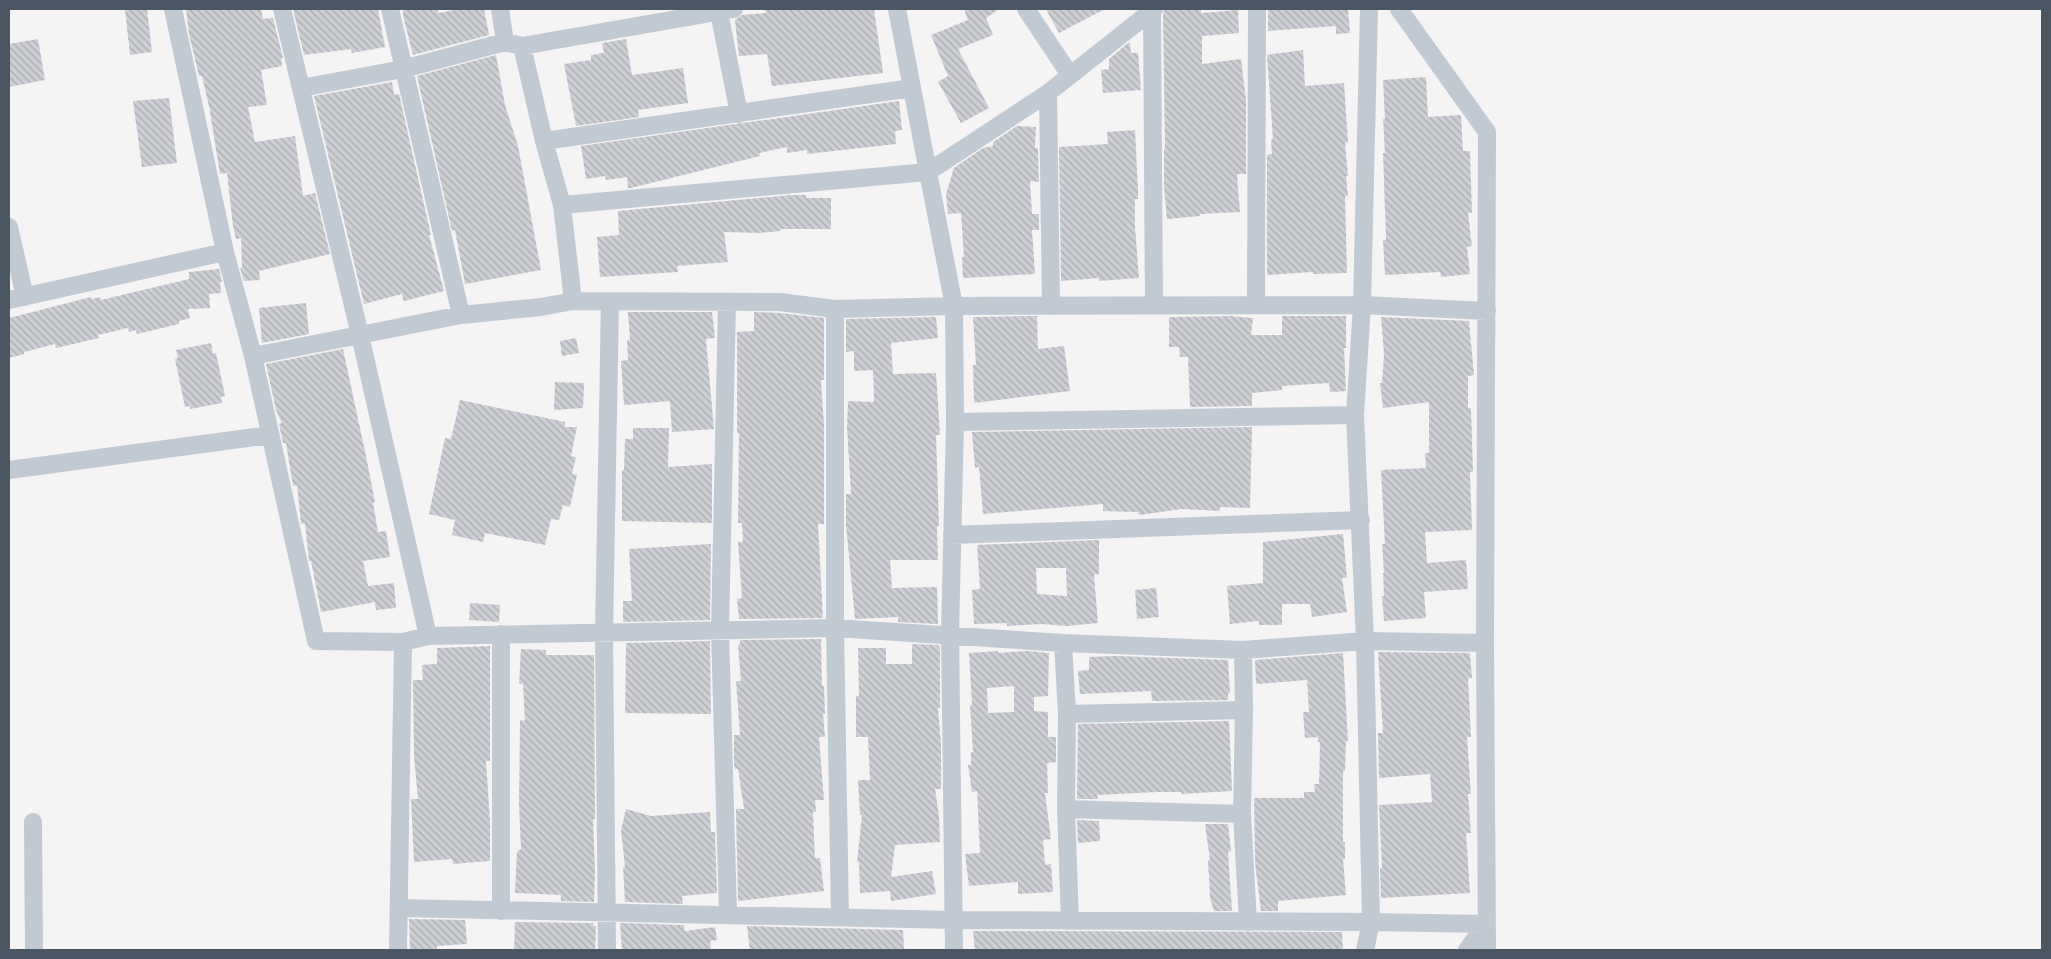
<svg xmlns="http://www.w3.org/2000/svg" width="2051" height="959" viewBox="0 0 2051 959" font-family="'Nunito Sans',sans-serif">
<defs>
<pattern id="building-back-hatch" width="6" height="6" patternUnits="userSpaceOnUse" patternTransform="scale(1.25)"><rect width="6" height="6" fill="#cdcfd5"/><path d="M-1 5l2 2M0 0l6 6M5-1l2 2" fill="none" stroke="#a8abb0"/></pattern>
</defs>
<rect width="100%" height="100%" fill="#f5f3f3"/>
<path fill="url(#building-back-hatch)" fill-rule="evenodd" d="M125 9H147L152 52 130 55Z
M186 9H261L263 19 273 18 283 58H281L282 66 261 70 267 105 248 107 255 142 295 136 303 196 315 193 330 254 259 271 260 280 244 281 240 268 242 267 241 238 236 239 233 226 227 173 220 174 209 106 202 76H199L189 34Z
M293 9H378L385 47 352 53 351 49 304 55Z
M403 9H438V13L461 9H484L489 35 413 55 403 16Z
M773 9H874L883 73 772 86 767 54 739 56 735 20 742 15 766 13 765 10Z
M964 9H999L986 18 993 35 958 49 989 108 961 123 938 82 948 76 931 35 968 20Z
M1046 9H1105L1059 33Z
M1164 9H1201V13L1238 10 1239 33 1202 36V64L1241 59 1246 100V174H1237L1240 212 1200 214V216L1167 219 1164 188V149H1165L1163 15Z
M1268 9H1348L1350 33 1336 34V26L1268 31Z
M38 39 45 80 9 87V44Z
M626 39 632 75 683 68 688 103 638 110 639 117 576 126 564 64 591 60V55L604 53 602 43Z
M1128 43H1130L1131 53H1138L1141 90 1103 93 1101 70 1109 69V59Z
M1303 50 1305 86 1344 83 1348 142 1345 143 1348 176H1346L1348 196H1345L1347 273 1313 274V272L1267 275V155L1272 154 1271 140 1273 139 1267 55Z
M496 55 505 105 518 146 541 270 465 284 455 230 452 231 417 76Z
M1426 77 1428 117 1461 115 1463 151H1470L1472 213H1468L1472 246 1467 247 1470 274 1441 277 1440 272 1385 275 1383 240H1386L1383 153H1385L1383 119H1385L1383 80Z
M392 82 394 95 399 94 431 235H429L444 291 404 301 402 294 364 304 314 96Z
M169 98 177 163 142 167 133 101Z
M899 101 902 130 895 131 896 144 807 154V150L787 153V147L759 153 760 156 631 188H628L627 177 606 180 605 176 586 179 581 146Z
M1017 126 1036 127 1035 148H1038L1039 182 1030 181 1032 214H1039V230H1032L1035 274 963 278 962 257H964L961 213 948 214 946 194 954 168 983 148 993 146V142Z
M1135 130 1138 189V199H1135V227L1139 278 1099 281V278L1061 281 1059 147 1108 144 1107 132Z
M792 195H806V198H831V229H781V231L760 233 724 232 728 262 677 266 678 272 600 277 597 237 619 235 618 211Z
M219 269 222 282H220L221 293 209 294 210 308 188 309 190 318 179 321V324L137 334 136 330 129 332 128 328 98 335 99 338 56 348 55 344 24 352V354L9 358V318L91 297 92 299 100 297 101 300 189 279V272Z
M306 303 309 334 262 343 259 308Z
M628 312H712L715 338 706 339 714 429 672 432 670 401 624 405 621 361 628 360 627 340H630Z
M754 312 780 313 824 318V380H821L824 425V524H818L823 618 739 619 737 599 742 598 738 542H743L742 523H738L739 433H737V332L754 331Z
M1037 316 1038 349 1064 346 1070 391 974 403 973 365H976L973 317Z
M1230 316 1253 318 1251 335H1282V316H1346V348H1344L1346 391 1330 392 1329 383 1282 386V390L1252 393V406L1190 407 1188 357H1180L1179 347H1169V317Z
M936 317 938 338 891 343 893 374 936 373 940 435H936L939 526H937L938 560H890L892 588 937 587 938 624 898 622V617L855 619 846 525V494H851L847 427 848 401 874 402 873 370 854 371V351L846 352V319Z
M1381 317 1469 321 1474 375 1468 376V408H1471L1473 472H1470L1472 530 1425 532 1427 563 1466 560 1468 589 1424 592 1426 618 1384 621 1382 596H1384L1383 573H1384L1382 544H1385L1381 470 1426 468 1425 453H1429V402L1383 408 1380 383H1382L1384 354Z
M576 338 579 353 562 356 560 341Z
M211 343 213 354 216 353 225 396 221 397 222 403 190 409V406L185 407 175 359 178 358 176 350Z
M343 349 367 461 375 502 373 503 378 532 386 531 390 557 363 561 368 586 394 583 396 608 376 610 375 602 321 612 311 561H309L305 523 301 524 297 485 293 486 286 443H283L279 424 282 423 276 410 266 364Z
M555 382 584 383 583 408 554 410Z
M460 400 565 422V427H577L571 456 576 457 572 474 577 475 570 507 563 505 559 520 551 519 545 545 485 533 483 542 452 535 455 520 429 514 445 438 451 439Z
M1252 427 1250 508 1220 507V511L1182 509 1139 515 1138 512 1103 511V504L983 514 979 467 975 468 972 432Z
M633 428H669L668 467 712 464V523L622 521V470H624L625 439H633Z
M1343 534 1347 578H1342L1347 612 1312 617 1310 604H1282V625H1259V621L1230 624 1227 586 1263 583V542Z
M1099 540V574H1094L1098 623 1067 626 1041 624 1007 626V623L974 624 972 590 980 589 977 545ZM1036 568H1066L1067 596 1037 594Z
M711 544 710 620 623 622V601H632L629 549Z
M1156 588 1159 617 1137 619 1135 590Z
M470 603 500 605 499 622 469 620Z
M821 639 822 686H824L825 714H823L825 737H819L824 800H815L816 812H813L815 858H820L824 891 738 901 736 809H744L738 769H735L734 765V735H740L736 681H741L738 645 740 644V640Z
M710 641 711 714 625 713 626 643Z
M912 644 938 645 940 648V708H938L941 744V789H935L939 816 940 842 895 845 891 877 932 871 936 894 891 901 890 891 860 893 859 862H857L862 815H860L858 780H870L868 737H856V696H859L858 648H886V664H912Z
M490 646V761H486L490 821V861L453 864 452 859 414 862 411 799H418L414 756 413 680H423L422 665 437 664V648Z
M521 649 546 650V655H594L595 819H593L595 870 594 902 561 901V895L515 893 517 852 521 849 519 804 520 720 525 721 523 684H519Z
M998 651V653L1027 651 1049 653 1048 696 1034 697V711L1048 712V737H1056V762L1047 763 1048 793H1045L1051 839 1043 840 1045 865 1051 864 1053 892 1018 894V882L969 886 965 854 980 853 977 791 972 792 968 765H971V752H973L970 705H972L969 653ZM1014 686V712L988 713 987 688Z
M1378 652 1470 653 1472 678H1468L1471 737H1467L1471 794H1468L1471 833H1466L1470 893 1381 898 1380 868H1382L1379 805 1432 802 1430 774 1379 778 1378 733H1383Z
M1343 653 1348 741H1346L1345 771H1343V842H1345V859H1343L1346 895 1278 901V911H1261L1255 863 1254 798H1304V792H1315L1314 784H1319L1320 742H1318V737L1305 738 1303 712H1309L1307 680 1256 684 1255 660Z
M1116 656 1228 660 1230 693H1228V700L1152 701 1151 691 1080 694 1078 671 1089 670V657Z
M1229 721 1232 791 1181 794V792H1158L1097 795 1098 799H1077L1078 724Z
M626 809 651 816 710 812 711 832H715L717 893 682 896 683 904 625 902 623 867H625L621 830Z
M1077 820 1099 821 1100 841 1078 843Z
M1205 824H1228L1231 851 1228 852 1232 911H1214L1210 898 1208 860H1210Z
M409 919 465 920 467 944 437 946V950H410Z
M515 922 593 923V926H596L595 950H514Z
M620 923 684 925 685 931 715 927 717 940 710 941 711 950H622Z
M747 926 903 930 904 950H750Z
M973 931 1342 932 1343 950H975Z"/>
<g fill="none" stroke-linecap="round" stroke-linejoin="round">
<path stroke="#c1cad2" stroke-width="18" d="M173 9 225 252 253 356 316 641 403 642 398 950
M282 9 360 335 428 636
M390 9 461 315
M500 9 505 42
M1026 9 1070 75
M1399 9 1487 132 1485 643 1487 950
M1152 11 1154 305
M719 12 739 114
M522 46 544 141 562 205 573 301
M301 88 403 69 505 42 522 46 734 9
M1048 93 1051 306
M544 141 912 88
M562 205 928 172 897 9
M9 227 25 297
M9 300 225 252
M727 302 720 631 728 914
M1256 304 1257 9
M835 309V628L840 917
M253 356 461 315 541 307 573 301 780 302 835 309 954 306 1362 305 1487 311
M955 422 1355 415
M9 470 270 435
M952 535 1361 520
M501 634V911
M403 642 428 636 835 628 1063 643 1243 650 1365 641 1485 643
M1063 643 1067 714 1066 809 1070 921
M1243 650 1244 710 1242 814 1248 922
M1067 714 1244 710
M1066 809 1242 814
M33 822 34 950
M399 908 954 920 1371 922 1486 924
M607 950 604 634 610 301
M954 950 950 634 955 422 954 306 928 172 1048 93 1154 9
M1365 950 1371 922 1365 641 1355 415 1362 305 1369 9
M1467 950 1486 924"/>
</g>
<rect width="2051" height="959" fill="none" stroke="#4a5661" stroke-width="20"/>
</svg>
